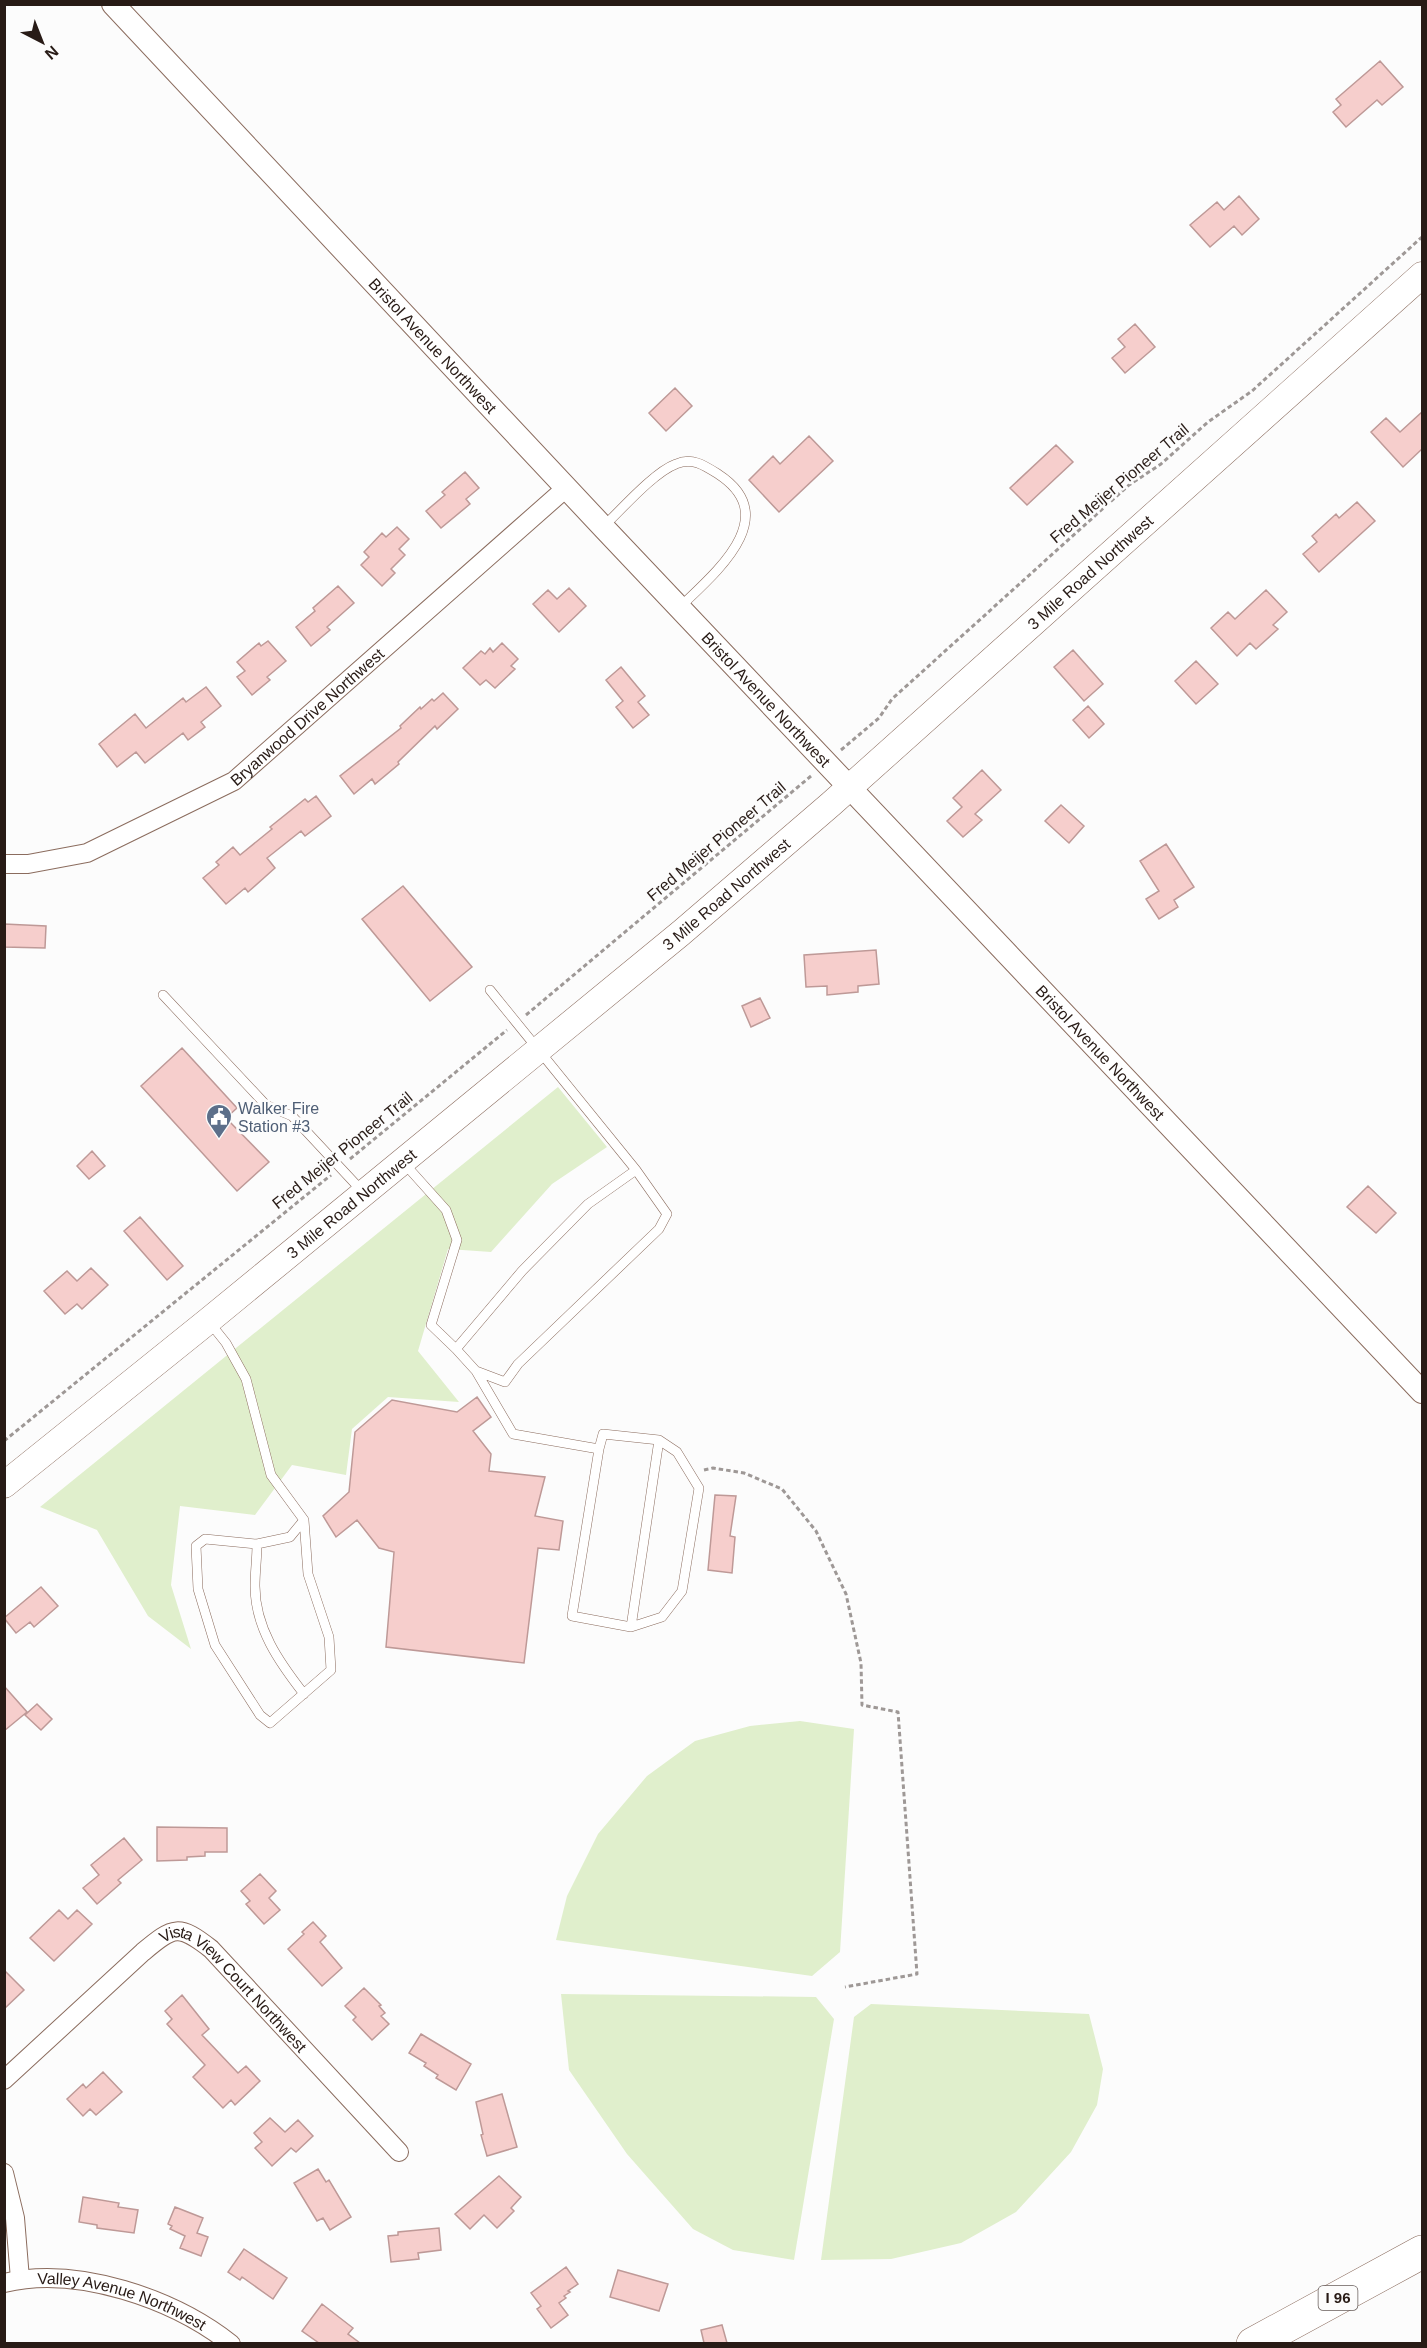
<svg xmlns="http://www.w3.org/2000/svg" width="1427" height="2348" viewBox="0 0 1427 2348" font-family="Helvetica,sans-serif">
<rect width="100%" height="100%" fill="#fcfcfc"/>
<path fill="#e0efcc" d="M558 1087 607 1147 552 1184 491 1252 448 1249 418 1351 459 1402 388 1397 352 1429 346 1475 292 1465 255 1515 180 1506 171 1585 191 1649 148 1616 97 1530 40 1507Z
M800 1721 854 1729 840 1952 812 1976 556 1940 567 1896 598 1834 647 1776 695 1741 750 1726Z
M561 1994 816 1997 834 2019 794 2260 733 2250 693 2229 627 2154 569 2070Z
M871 2004 1089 2014 1103 2069 1097 2105 1071 2152 1016 2212 961 2243 891 2259 821 2260 854 2017Z"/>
<path fill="#f6cecc" stroke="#be9997" stroke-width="1.5" d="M1380 61 1403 87 1382 105 1377 100 1346 127 1333 112 1341 105 1336 99Z
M1239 196 1259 219 1242 235 1234 226 1210 247 1190 225 1217 202 1224 210Z
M1135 324 1155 347 1125 373 1112 358 1125 347 1118 339Z
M675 388 692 406 666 431 649 413Z
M1422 412V449L1403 467 1371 432 1386 418 1400 432Z
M809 436 833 461 779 512 749 480 773 456 780 464Z
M1056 445 1073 462 1027 505 1010 488Z
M465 472 479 488 466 499 470 504 441 528 426 511 445 495 442 492Z
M1357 502 1375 521 1319 572 1303 554 1317 542 1312 536 1336 514 1339 518Z
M397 527 409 539 399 549 405 555 391 569 395 573 382 586 361 565 369 557 364 552 382 533 386 537Z
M338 586 354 603 327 627 330 630 311 646 296 627 315 611 313 608Z
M569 588 586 606 559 632 533 604 548 590 557 599Z
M1266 590 1287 612 1273 625 1278 629 1256 649 1250 643 1237 656 1211 628 1228 612 1235 619Z
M268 641 286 661 267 677 270 680 252 695 237 677 245 671 237 662 259 643 261 646Z
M502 643 518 659 511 666 515 669 495 688 486 680 480 685 463 668 481 651 485 654 490 648 493 652Z
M1073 650 1103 684 1084 701 1054 667Z
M1196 661 1218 684 1196 704 1175 681Z
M621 667 645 696 638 702 649 715 633 728 616 707 623 701 606 680Z
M206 687 221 706 201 722 205 727 188 740 183 733 145 763 136 752 117 767 99 744 135 714 146 728 183 698 186 702Z
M443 693 458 709 437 729 435 726 398 762 399 764 375 784 372 779 354 794 340 776 401 728 400 726 420 707 421 709 432 699 434 701Z
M1088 706 1104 724 1089 738 1073 720Z
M982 770 1001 790 975 814 982 820 963 837 947 821 962 807 953 798Z
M316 796 331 816 305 836 301 831 267 858 275 868 248 892 245 888 226 904 203 878 219 865 216 862 233 847 240 855 272 829 270 827 305 799 308 802Z
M1061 805 1084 826 1069 843 1045 821Z
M1166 844 1194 887 1174 900 1178 907 1159 919 1146 899 1159 891 1140 861Z
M403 886 472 967 430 1001 362 919Z
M4 924 46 926 45 948 4 947Z
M876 950 879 984 858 986V992L827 995V986L806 987 804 955Z
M760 998 770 1018 751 1027 742 1006Z
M182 1048 237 1108 226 1118 269 1162 237 1191 141 1086Z
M92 1151 105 1166 89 1179 77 1166Z
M1368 1186 1396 1213 1376 1233 1347 1207Z
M140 1217 183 1266 167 1280 124 1231Z
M91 1268 108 1285 82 1309 77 1304 65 1314 44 1291 67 1271 77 1281Z
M477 1397 491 1417 473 1431 491 1454 489 1471 545 1477 535 1516 563 1521 559 1550 538 1548 524 1663 386 1647 394 1552 379 1548 357 1520 336 1537 323 1516 349 1492 355 1432 392 1400 457 1412Z
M715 1495 736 1496 730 1536 735 1537 732 1573 708 1570Z
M41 1587 58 1606 34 1627 30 1622 16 1633 4 1618Z
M4 1686 27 1712 4 1731Z
M37 1704 52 1719 41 1730 25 1715Z
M157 1827 227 1828V1852H205V1856L187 1857V1860L157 1861Z
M124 1838 142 1860 118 1880 121 1883 97 1904 83 1888 99 1875 91 1865Z
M260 1874 276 1891 269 1898 280 1910 264 1924 246 1904 250 1901 241 1891Z
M59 1910 68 1919 77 1910 92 1924 54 1961 30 1938Z
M313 1922 326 1936 320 1942 342 1968 322 1986 288 1949 304 1934 302 1932Z
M4 1970 24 1990 4 2009Z
M364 1988 381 2005 379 2006 385 2013 381 2016 389 2024 372 2040 353 2020 356 2017 345 2006Z
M182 1995 209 2029 202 2035 238 2073 246 2066 260 2081 235 2105 231 2100 223 2108 193 2077 205 2065 167 2024 172 2019 165 2011Z
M421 2034 471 2064 456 2090 436 2078 438 2075 424 2066 426 2063 409 2053Z
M103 2072 122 2092 96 2115 90 2109 83 2116 67 2099 83 2084 86 2088Z
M502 2094 517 2147 487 2156 481 2135 483 2134 476 2102Z
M270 2118 285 2132 298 2120 313 2136 296 2152 291 2148 272 2166 255 2148 262 2142 254 2133Z
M318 2169 326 2182 329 2180 351 2217 330 2230 323 2218 317 2221 294 2183Z
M499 2176 521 2197 511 2208 514 2211 497 2228 484 2215 470 2229 455 2214Z
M83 2197 119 2203 118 2207 138 2210 134 2233 97 2228V2225L79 2222Z
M175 2207 203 2218 197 2233 208 2237 201 2256 180 2248 185 2236 170 2229 172 2226 168 2224Z
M439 2228 441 2250 418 2253 419 2259 391 2262 388 2236 398 2235V2232Z
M244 2249 287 2278 273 2299 242 2277 240 2280 228 2272Z
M566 2267 578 2284 568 2291 570 2292 564 2296 566 2298 559 2303 568 2315 551 2328 537 2309 541 2306 531 2293Z
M618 2270 668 2284 659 2311 610 2297Z
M322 2304 353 2328 348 2334 360 2343H319L302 2331Z
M722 2325 727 2343H704L701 2330Z"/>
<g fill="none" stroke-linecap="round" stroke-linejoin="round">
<defs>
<path id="service" d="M603 527C621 510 654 472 676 464 692 457 704 465 718 474 784 517 715 573 679 608
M163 995 266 1105 292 1116 362 1191
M403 1162 446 1210 457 1240 431 1325 456 1349 522 1271 588 1204 636 1170
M210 1323 226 1343 246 1379 271 1475 304 1520 308 1574 329 1637 331 1670 270 1723 260 1715 215 1645 198 1589 196 1546 205 1539 257 1544 290 1537 304 1520
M456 1349 476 1371 505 1382 518 1364 659 1229 667 1214 636 1170 490 990
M476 1371 513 1434 599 1449 603 1434 659 1440 631 1627 572 1616 599 1449
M257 1544C257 1558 255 1572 255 1586 255 1628 279 1662 304 1694
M631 1627 662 1617 682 1591 699 1488 677 1452 659 1440"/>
<g id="minor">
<path id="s1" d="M4 864H28L87 853 234 781 566 488"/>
<path id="s2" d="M4 2080 143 1952C174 1926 179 1924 211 1949L399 2152"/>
<path d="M4 2173 15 2218 20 2279"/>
<path id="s3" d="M4 2283C77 2265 174 2299 231 2344"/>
</g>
<g id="tertiary">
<path id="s4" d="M113 4 603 527 1422 1392"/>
</g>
<g id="secondary">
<path id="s5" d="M4 1485 208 1321 681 933 831 804 1422 275"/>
</g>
<path id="motorway" d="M1253 2344 1422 2252"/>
</defs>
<use href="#service" stroke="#8b6c5e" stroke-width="10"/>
<use href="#minor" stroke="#8b6c5e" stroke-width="20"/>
<use href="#tertiary" stroke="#8b6c5e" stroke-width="24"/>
<use href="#secondary" stroke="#8b6c5e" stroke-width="27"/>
<use href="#motorway" stroke="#8b6c5e" stroke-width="34"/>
<path stroke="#9e9896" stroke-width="3" stroke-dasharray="4.5 3" stroke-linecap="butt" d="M841 750 879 718 892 699 1129 485 1161 464 1208 422 1252 391 1422 237
M526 1015 811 776
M350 1159 507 1030
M4 1441 331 1175
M704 1470 713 1468 744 1473 782 1489 816 1531 846 1594 861 1663 862 1705 898 1712 917 1974 845 1987"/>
<use href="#service" stroke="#fff" stroke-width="9"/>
<use href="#minor" stroke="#fff" stroke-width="18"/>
<use href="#tertiary" stroke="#fff" stroke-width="22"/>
<use href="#secondary" stroke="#fff" stroke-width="26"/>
<use href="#motorway" stroke="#fff" stroke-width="33"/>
</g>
<defs>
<symbol id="civic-pin" viewBox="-11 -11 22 30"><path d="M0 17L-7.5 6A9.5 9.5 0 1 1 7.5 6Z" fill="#5c6f8a" stroke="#fcfcfc"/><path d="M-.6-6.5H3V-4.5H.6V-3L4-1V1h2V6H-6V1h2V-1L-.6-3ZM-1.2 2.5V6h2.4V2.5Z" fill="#fff"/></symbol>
</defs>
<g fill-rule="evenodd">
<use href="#civic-pin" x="204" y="1102" width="30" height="40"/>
</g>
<g text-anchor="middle" stroke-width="5" stroke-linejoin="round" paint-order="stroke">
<rect fill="#fcfcfc" stroke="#685e5b" stroke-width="1.5" x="1318.5" y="2286" width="39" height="24" rx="4.5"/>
<g font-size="15" font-weight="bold" fill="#281b16">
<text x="1338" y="2303">I 96</text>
</g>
<g font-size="16" fill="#281b16" stroke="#fcfcfc">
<text dy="6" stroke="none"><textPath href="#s4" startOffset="468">Bristol Avenue Northwest</textPath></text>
<text transform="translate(1119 483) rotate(-40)" y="6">Fred Meijer Pioneer Trail</text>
<text dy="6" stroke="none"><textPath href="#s5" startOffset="1419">3 Mile Road Northwest</textPath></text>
<text dy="6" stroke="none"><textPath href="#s4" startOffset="954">Bristol Avenue Northwest</textPath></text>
<text dy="6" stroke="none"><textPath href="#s1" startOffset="345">Bryanwood Drive Northwest</textPath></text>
<text transform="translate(716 841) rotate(-40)" y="6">Fred Meijer Pioneer Trail</text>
<text dy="6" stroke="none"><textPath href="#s5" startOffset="933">3 Mile Road Northwest</textPath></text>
<text dy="6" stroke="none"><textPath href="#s4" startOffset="1440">Bristol Avenue Northwest</textPath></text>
<text transform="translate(342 1150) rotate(-39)" y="6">Fred Meijer Pioneer Trail</text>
<text dy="6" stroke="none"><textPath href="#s5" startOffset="447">3 Mile Road Northwest</textPath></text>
<text dy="6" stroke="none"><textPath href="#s2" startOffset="308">Vista View Court Northwest</textPath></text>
<text dy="6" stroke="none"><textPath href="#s3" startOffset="122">Valley Avenue Northwest</textPath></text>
</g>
<g font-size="16" fill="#4e5e75" stroke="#fcfcfc" text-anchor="start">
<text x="238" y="1114">Walker Fire<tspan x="238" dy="18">Station #3</tspan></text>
</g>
</g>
<rect width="1427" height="2348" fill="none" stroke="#281b16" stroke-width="12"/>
<g transform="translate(42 42) rotate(138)" stroke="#fcfcfc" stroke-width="4.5" paint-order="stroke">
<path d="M0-4.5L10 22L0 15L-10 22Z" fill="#281b16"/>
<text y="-9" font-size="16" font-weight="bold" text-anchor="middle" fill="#281b16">N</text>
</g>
</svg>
